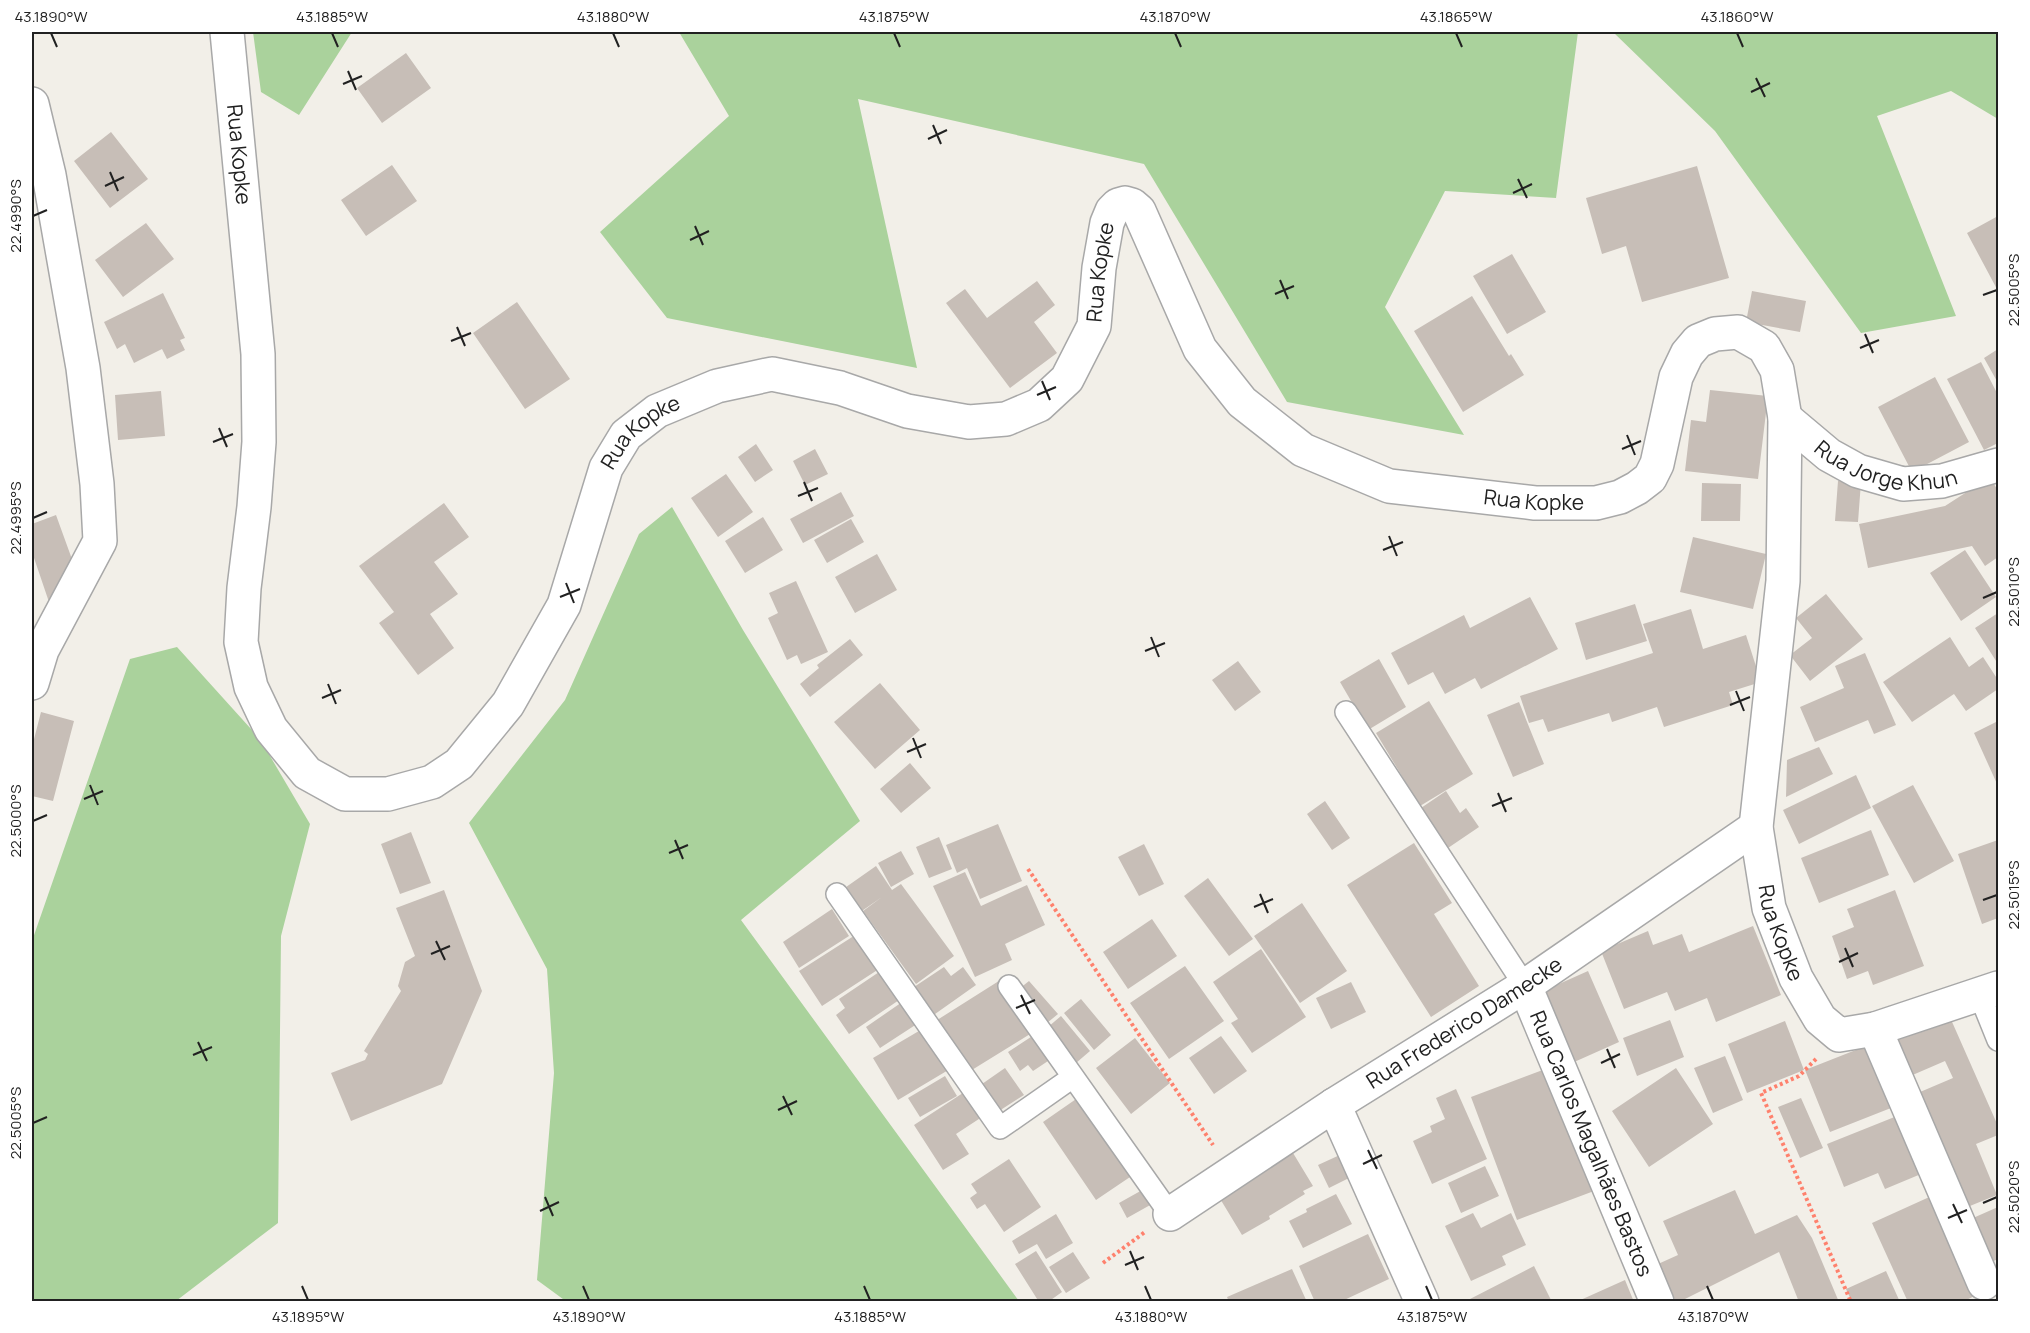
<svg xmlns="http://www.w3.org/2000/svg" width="2030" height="1333" viewBox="0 0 2030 1333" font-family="Manrope,sans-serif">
<rect width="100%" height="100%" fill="#f2efe8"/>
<path fill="#aad29c" d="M253 32H352L299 115 261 92Z
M679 32H1578L1556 198 1445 191 1385 307 1464 435 1287 402 1144 164 858 99 917 368 667 318 600 232 729 116Z
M1613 32H1998V119L1951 91 1877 116 1956 316 1861 333 1715 131Z
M672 507 743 630 860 821 741 920 1019 1301 567 1302 537 1280 554 1073 547 969 469 823 565 700 639 534Z
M177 647 260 739 310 824 281 936 278 1223 176 1301 32 1302V941L130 659Z"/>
<path fill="#c7beb7" d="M406 53 431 88 382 123 357 88Z
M111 132 148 179 110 208 74 161Z
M392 165 417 201 366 236 341 200Z
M1697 166 1729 278 1642 302 1626 246 1602 254 1586 198Z
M1998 216V291L1967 233Z
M146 223 174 259 123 297 95 260Z
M1512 254 1546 312 1507 334 1473 276Z
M1037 281 1055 305 1034 322 1057 353 1010 388 946 303 965 289 987 318Z
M1752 291 1806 301 1800 332 1746 322Z
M163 293 185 338 180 340 185 350 167 359 162 349 134 363 125 344 117 349 104 322Z
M1472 296 1509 356 1511 354 1524 375 1463 412 1414 331Z
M517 302 570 379 525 409 473 333Z
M1998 349V383L1984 358Z
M1981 362 1998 395V443L1984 450 1947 379Z
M1935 377 1969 442 1912 472 1878 407Z
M1710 390 1768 396 1758 479 1685 471 1691 420 1706 422Z
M161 391 165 436 118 440 115 395Z
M756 444 773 470 755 482 738 457Z
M815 449 828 474 805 485 793 461Z
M726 474 753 512 718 537 691 498Z
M1990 477 1998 491V557L1985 566 1972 546 1868 568 1859 524 1945 506Z
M1838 481 1861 482 1858 522 1835 521Z
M1702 483 1741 484 1740 521H1701Z
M841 492 854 516 803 543 790 519Z
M444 503 469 537 434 562 458 594 430 614 454 648 418 675 379 623 394 612 359 566Z
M56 515 73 562 50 605 32 552V524Z
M763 517 783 550 745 573 725 541Z
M851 519 864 542 827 563 814 540Z
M1693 537 1766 554 1753 609 1680 592Z
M1965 550 1996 597 1961 621 1930 573Z
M877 554 897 590 855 613 835 577Z
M796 581 828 652 801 664 797 655 787 660 768 618 778 613 769 593Z
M1826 594 1863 639 1810 681 1790 655 1812 638 1796 618Z
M1530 597 1558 649 1481 689 1475 678 1445 694 1433 672 1408 685 1391 653 1464 615 1470 628Z
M1635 604 1647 641 1586 660 1575 623Z
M1691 609 1703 649 1746 635 1761 682 1729 692 1733 705 1664 727 1657 707 1612 722 1609 713 1548 732 1543 719 1529 723 1520 696 1653 653 1643 624Z
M1998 613V664L1975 628Z
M1950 637 1969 667 1983 657 1998 680V689L1966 711 1954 694 1912 722 1883 682Z
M850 639 863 655 810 697 800 684 819 668 817 665Z
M1865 653 1896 725 1874 734 1868 720 1815 742 1800 707 1844 688 1835 666Z
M1379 659 1406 707 1368 730 1340 682Z
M1238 661 1261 692 1235 711 1212 680Z
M880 683 920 730 875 769 834 722Z
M1429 701 1473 774 1420 806 1376 733Z
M1519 702 1544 764 1513 777 1487 715Z
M41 712 74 721 53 801 32 796V747Z
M1998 721V786L1974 733Z
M1819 747 1833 774 1786 797 1787 760Z
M910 763 931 788 901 813 880 789Z
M1856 775 1871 808 1799 844 1783 810Z
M1913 785 1954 861 1914 883 1872 806Z
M1446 791 1460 813 1466 808 1479 827 1448 848 1421 808Z
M1325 801 1350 838 1332 850 1307 814Z
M998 824 1022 881 980 899 967 868 957 873 946 845Z
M1871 830 1889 875 1819 903 1801 858Z
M411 832 431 883 400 894 381 844Z
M939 837 952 869 929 878 916 847Z
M1998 840V918L1982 924 1958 854Z
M1414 843 1452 903 1434 914 1479 986 1431 1017 1347 885Z
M1144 844 1164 884 1139 896 1118 857Z
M901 851 914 874 891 887 878 863Z
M876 866 892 890 901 884 954 956 916 984 863 911 882 897 856 915 839 892Z
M965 872 981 906 1027 885 1045 925 1005 944 1012 960 975 977 933 886Z
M1208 878 1253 939 1229 956 1184 896Z
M444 890 482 991 442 1084 351 1121 331 1073 365 1060 368 1054 364 1051 401 991 398 986 405 962 415 956 396 908Z
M1895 890 1924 966 1873 985 1868 971 1847 979 1832 936 1854 927 1847 909Z
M1302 903 1347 971 1300 1003 1254 936Z
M832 909 849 936 799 968 783 942Z
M1152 919 1177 956 1128 989 1103 952Z
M1753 926 1781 995 1716 1022 1707 998 1675 1011 1667 992 1624 1009 1601 951 1648 931 1653 945 1682 934 1689 952Z
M860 932 882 967 822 1006 799 971Z
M1261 949 1306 1017 1252 1053 1231 1023 1238 1019 1213 982Z
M1185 966 1224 1021 1169 1059 1130 1003Z
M944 967 951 976 963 967 976 985 928 1019 908 991Z
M885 968 905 996 849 1034 836 1015 845 1008 839 999Z
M1588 971 1619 1042 1572 1063 1541 992Z
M1002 979 1035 1031 967 1073 934 1022Z
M1029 981 1058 1014 1047 1023 1019 989Z
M1351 982 1366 1012 1331 1029 1316 998Z
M908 998 923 1020 880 1048 866 1027Z
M1081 999 1111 1035 1094 1050 1064 1013Z
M1949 1015 1998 1126V1135L1976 1144 1997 1195 1960 1210 1913 1095 1953 1078 1945 1061 1908 1077 1892 1040Z
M1061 1016 1090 1051 1076 1063 1048 1027Z
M1670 1020 1684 1057 1637 1076 1623 1038Z
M1785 1021 1804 1070 1747 1093 1728 1044Z
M924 1028 950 1069 898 1100 873 1058Z
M1037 1033 1054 1057 1033 1071 1028 1065 1020 1071 1008 1052Z
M1221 1036 1247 1071 1214 1094 1189 1058Z
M1135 1038 1170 1083 1131 1114 1096 1068Z
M1871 1044 1896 1106 1830 1132 1805 1070Z
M1725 1056 1743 1100 1713 1113 1694 1068Z
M1005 1068 1024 1095 999 1111 982 1084Z
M1548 1068 1594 1191 1517 1220 1471 1097Z
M1676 1068 1713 1124 1649 1167 1612 1111Z
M945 1076 957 1096 920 1117 908 1098Z
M969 1089 985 1115 956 1134 969 1154 943 1170 914 1125Z
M1456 1089 1487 1159 1432 1184 1413 1141 1432 1132 1430 1126 1445 1119 1436 1098Z
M1079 1097 1133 1175 1096 1200 1043 1122Z
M1801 1098 1823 1148 1800 1158 1778 1107Z
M1897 1116 1921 1174 1885 1189 1878 1173 1844 1187 1827 1144Z
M1290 1148 1313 1186 1303 1191 1305 1194 1269 1216 1270 1219 1242 1235 1219 1197Z
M1342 1154 1353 1176 1329 1188 1318 1165Z
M1009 1159 1041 1207 1004 1232 985 1204 977 1209 970 1198 977 1193 971 1184Z
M1485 1166 1499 1196 1461 1213 1448 1183Z
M1144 1189 1152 1204 1127 1218 1119 1203Z
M1735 1190 1755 1234 1797 1215 1812 1238 1839 1302H1799L1779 1252 1679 1302H1676L1658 1264 1678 1255 1663 1221Z
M1336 1194 1352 1224 1303 1248 1289 1221 1307 1212 1306 1209Z
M1936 1194 1981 1293 1962 1302H1908L1872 1223Z
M1998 1207V1259L1983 1266 1964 1222Z
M1473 1213 1481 1228 1511 1213 1526 1245 1502 1256 1506 1265 1471 1281 1445 1226Z
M1056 1214 1073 1243 1046 1259 1037 1244 1019 1254 1012 1241Z
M1368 1234 1389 1279 1340 1302H1315L1299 1266Z
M1036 1251 1062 1292 1048 1302H1039L1015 1264Z
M1073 1252 1090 1278 1066 1293 1049 1267Z
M1534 1266 1552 1302H1472L1470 1299Z
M1292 1269 1307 1302H1229L1227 1297Z
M1886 1271 1900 1302H1852L1846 1289Z
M1625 1280 1634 1302H1576Z"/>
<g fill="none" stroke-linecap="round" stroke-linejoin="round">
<defs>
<path id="service" d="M1346 712 1525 986
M837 894 1000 1128 1073 1077
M1009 986 1170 1214
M1979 993 1998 1040"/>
<g id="minor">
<path id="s1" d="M227 32 258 354 259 442 254 507 244 588 241 642 251 687 271 729 307 773 345 794H388L432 782 459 764 508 704 564 605 606 468 626 435 657 411 717 386 772 374 840 388 907 411 969 422 1006 419 1039 405 1067 379 1094 326 1099 268 1107 223 1112 211 1118 205 1125 203 1132 205 1139 211 1200 349 1242 402 1303 450 1389 486 1535 503H1596L1620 497 1637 488 1650 478 1657 464 1676 377 1687 354 1698 341 1715 334 1738 332 1764 347 1777 370 1785 418 1783 581 1756 827 1769 908 1796 978 1820 1019 1839 1035 1875 1029 1998 988"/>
<path d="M32 104 49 175 83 368 97 484 100 541 42 650 32 683"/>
<path id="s2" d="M1785 418 1829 455 1858 471 1903 484 1942 481 1998 465"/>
<path id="s3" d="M1525 986 1657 1302"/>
<path d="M1875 1029 1984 1283"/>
<path d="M1334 1105 1422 1302"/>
<path id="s4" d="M1170 1214 1334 1105 1525 986 1756 827"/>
</g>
</defs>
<use href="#service" stroke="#a8a8a8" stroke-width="24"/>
<use href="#minor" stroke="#a8a8a8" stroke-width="36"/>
<path stroke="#fe816d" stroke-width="4" stroke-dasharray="3 3" stroke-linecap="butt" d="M1028 869 1213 1145
M1816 1059 1799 1076 1761 1093 1851 1302
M1103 1263 1145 1232"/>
<use href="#service" stroke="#fff" stroke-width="21"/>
<use href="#minor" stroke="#fff" stroke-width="33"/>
</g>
<path fill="none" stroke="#212121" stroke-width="2" d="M51 33 57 47M332 33 338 47M613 33 619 47M894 33 900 47M1175 33 1181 47M1456 33 1462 47M1737 33 1743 47M348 71 356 90M1756 78 1765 97M343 84 362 76M1751 92 1770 83M933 125 941 144M928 139 947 130M110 172 118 191M1518 179 1527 198M105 186 124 177M1513 193 1532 184M33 216 47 210M695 226 703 245M690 240 709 231M1280 280 1288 299M1275 294 1294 286M1983 295 1997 290M457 327 465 346M1865 334 1873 353M451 341 471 333M1860 348 1879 340M1042 381 1050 400M1037 395 1056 387M219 428 227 447M1627 435 1635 455M213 442 233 434M1622 449 1641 441M804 482 812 501M798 496 818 488M33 518 47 512M1389 536 1397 556M1383 550 1403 542M566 583 574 603M560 597 580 589M1983 598 1997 592M1151 637 1159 657M1145 651 1165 643M328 684 336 704M1736 691 1744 711M322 698 341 690M1730 705 1750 697M913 738 921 758M907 752 926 744M90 785 98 805M1498 793 1506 812M84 799 103 791M1492 806 1512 798M33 821 47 815M675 840 683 859M669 853 688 845M1260 894 1268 913M1983 900 1997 895M1254 907 1273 899M436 941 445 960M1845 948 1853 967M431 954 450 946M1839 962 1858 953M1021 995 1030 1014M1016 1008 1035 1000M198 1042 207 1061M1607 1049 1615 1068M193 1055 212 1047M1601 1063 1620 1054M783 1096 792 1115M778 1110 797 1101M33 1123 47 1117M1368 1150 1377 1169M1363 1164 1382 1155M545 1197 553 1216M1983 1203 1997 1197M1953 1204 1962 1223M540 1211 559 1202M1948 1218 1967 1210M1130 1251 1138 1270M1125 1265 1144 1257M302 1286 308 1300M583 1286 589 1300M864 1286 870 1300M1145 1286 1151 1300M1426 1286 1432 1300M1707 1286 1713 1300"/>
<g text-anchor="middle" stroke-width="5" stroke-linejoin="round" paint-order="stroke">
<g font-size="21" fill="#212121" stroke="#fff">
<text dy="7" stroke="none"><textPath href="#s1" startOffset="123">Rua Kopke</textPath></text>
<text dy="7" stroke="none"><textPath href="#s1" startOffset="1888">Rua Kopke</textPath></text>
<text dy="7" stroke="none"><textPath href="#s1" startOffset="1312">Rua Kopke</textPath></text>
<text dy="7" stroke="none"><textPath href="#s2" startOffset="117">Rua Jorge Khun</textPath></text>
<text dy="7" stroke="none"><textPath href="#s1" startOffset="2518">Rua Kopke</textPath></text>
<text dy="7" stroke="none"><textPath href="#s1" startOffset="3454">Rua Kopke</textPath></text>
<text dy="7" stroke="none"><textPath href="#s4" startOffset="351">Rua Frederico Damecke</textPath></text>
<text dy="7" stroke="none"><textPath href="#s3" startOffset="171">Rua Carlos Magalhães Bastos</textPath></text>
</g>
</g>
<rect width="2030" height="1333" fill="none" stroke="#ffffff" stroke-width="66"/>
<rect x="33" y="33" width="1964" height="1267" fill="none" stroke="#212121" stroke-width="2"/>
<g font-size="15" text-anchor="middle" fill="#212121">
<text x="51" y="22">43.1890°W</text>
<text x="332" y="22">43.1885°W</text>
<text x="613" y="22">43.1880°W</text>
<text x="894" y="22">43.1875°W</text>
<text x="1175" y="22">43.1870°W</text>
<text x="1456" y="22">43.1865°W</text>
<text x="1737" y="22">43.1860°W</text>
<text transform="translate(16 216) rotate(-90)" y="5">22.4990°S</text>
<text transform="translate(2014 290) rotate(-90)" y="5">22.5005°S</text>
<text transform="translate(16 518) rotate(-90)" y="5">22.4995°S</text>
<text transform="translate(2014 592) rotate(-90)" y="5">22.5010°S</text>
<text transform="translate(16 821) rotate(-90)" y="5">22.5000°S</text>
<text transform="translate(2014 895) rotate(-90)" y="5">22.5015°S</text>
<text transform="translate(16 1123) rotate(-90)" y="5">22.5005°S</text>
<text transform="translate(2014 1197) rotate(-90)" y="5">22.5020°S</text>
<text x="308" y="1322">43.1895°W</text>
<text x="589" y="1322">43.1890°W</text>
<text x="870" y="1322">43.1885°W</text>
<text x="1151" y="1322">43.1880°W</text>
<text x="1432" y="1322">43.1875°W</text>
<text x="1713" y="1322">43.1870°W</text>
</g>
</svg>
